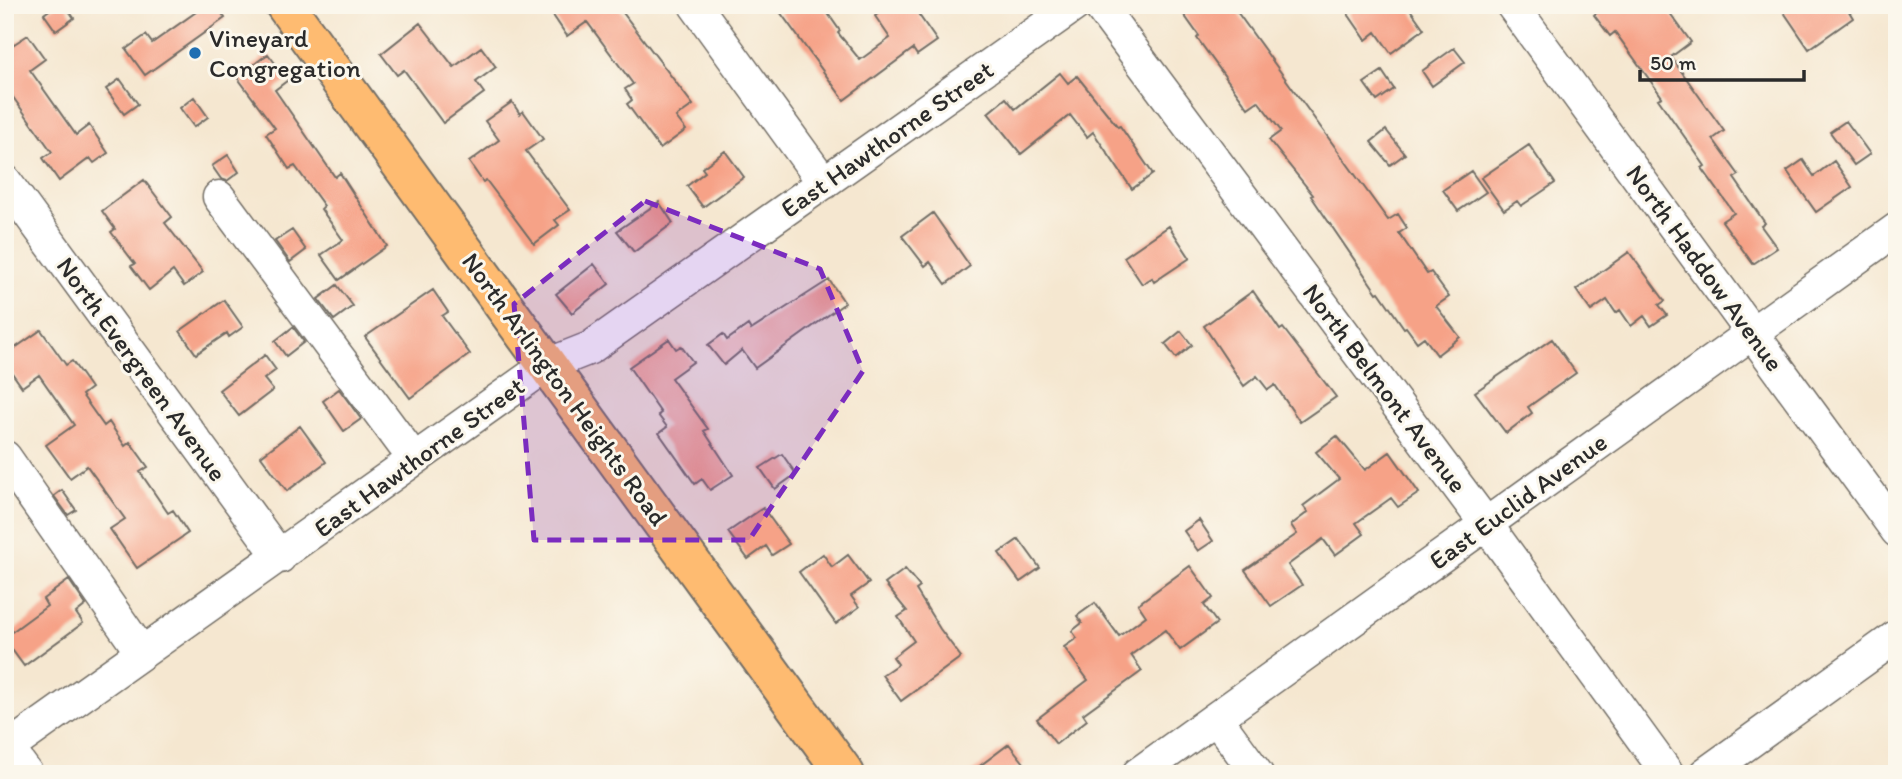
<svg xmlns="http://www.w3.org/2000/svg" width="1902" height="779" viewBox="0 0 1902 779" font-family="Itim,sans-serif">
<rect width="100%" height="100%" fill="#fbf7ec"/>
<filter id="ink" filterUnits="userSpaceOnUse"><feTurbulence type="fractalNoise" baseFrequency=".0143" numOctaves="2"/><feDisplacementMap in="SourceGraphic" scale="14" xChannelSelector="R" yChannelSelector="G"/><feConvolveMatrix kernelMatrix="1 2 1 2 8 2 1 2 1" color-interpolation-filters="sRGB"/></filter>
<filter id="wash" filterUnits="userSpaceOnUse"><feTurbulence type="fractalNoise" baseFrequency=".00686" numOctaves="4" result="noise"/><feDisplacementMap in="SourceGraphic" scale="28" xChannelSelector="R" yChannelSelector="G"/><feGaussianBlur stdDeviation="1.57" result="paint"/><feColorMatrix in="noise" values="0 0 0 0 0 0 0 0 0 0 0 0 0 0 0 0 0 1.4 0 .05"/><feComposite in="paint" operator="in"/></filter>
<g filter="url(#wash)">
<rect width="100%" height="100%" fill="#f5e7d0"/>
<g id="blocks">
<path fill="#f6a287" d="M56 5H65L74 18 56 31 44 14Z
M206 5H216L225 18 145 75 126 49 146 35 152 43Z
M546 5H617L693 105 676 117 686 130 660 149 627 104 632 100 625 89 633 84 587 22 567 36Z
M775 5H822L840 31 838 33 860 60 890 38 875 16 890 5H912L937 41 917 55 913 49 844 100Z
M1177 5H1232L1388 220 1398 214 1407 228 1399 233 1427 274 1431 272 1449 297 1436 306 1460 337 1437 355 1424 337 1417 342 1406 327 1404 328 1379 292 1377 293 1311 196 1313 195 1269 140 1281 131 1258 101 1248 108 1197 38 1199 36Z
M1360 5H1407L1424 29 1391 53 1376 32 1366 40 1348 14Z
M1607 5H1664L1691 42 1671 57 1724 131 1713 139 1739 175 1734 178 1765 223 1761 226 1777 248 1753 264 1722 221 1734 213 1702 168 1705 166 1658 99 1662 97 1615 32 1610 36 1594 15Z
M1779 5H1845L1853 18 1809 49Z
M420 23 454 67 481 47 496 67 476 82 484 93 443 123 404 70 397 75 381 54Z
M28 35 45 59 30 70 76 135 89 125 108 153 94 163 90 158 59 181 43 158 52 152 5 86V50Z
M1454 48 1465 62 1432 86 1422 71Z
M268 54 288 80 275 90 335 177 340 173 387 246 339 280 321 255 343 240 321 209 324 206 295 166 289 169 266 134 275 128 237 77Z
M1382 71 1394 89 1377 101 1364 83Z
M1060 73 1068 83 1077 76 1118 127 1120 126 1153 174 1132 189 1093 132 1087 137 1070 115 1021 154 988 113 1006 98 1015 109Z
M120 79 138 104 124 114 106 89Z
M194 97 208 117 194 127 180 108Z
M512 102 520 114 523 111 543 139 526 151 570 210 555 220 559 225 534 244 486 180 483 182 469 162 499 140 485 121Z
M1846 121 1870 154 1854 165 1830 132Z
M1386 130 1405 154 1390 165 1371 142Z
M1529 145 1555 183 1521 206 1517 201 1504 210 1481 178Z
M725 151 744 177 703 207 687 186 705 172 702 168Z
M228 155 239 172 227 181 221 179 212 166Z
M1803 160 1814 176 1834 161 1852 187 1816 212 1787 171Z
M1471 171 1486 192 1458 211 1443 190Z
M144 180 172 217 165 223 203 272 184 286 173 271 149 290 131 266 135 264 111 232 115 229 102 211Z
M659 202 673 223 634 252 617 231Z
M933 213 970 266 946 284 930 262 925 266 902 236Z
M1169 226 1190 258 1154 282 1152 278 1142 284 1124 257Z
M292 230 306 250 290 262 275 241Z
M1629 252 1665 301 1659 305 1667 315 1651 326 1644 316 1631 326 1620 310 1616 313 1607 300 1591 311 1576 290Z
M594 264 609 284 572 313 556 294Z
M829 280 845 303 755 368 742 350 724 365 708 345 723 334 727 340 748 325 751 330Z
M337 285 353 306 334 320 318 299Z
M433 290 448 312 442 316 470 354 410 398 365 337Z
M1253 291 1280 330 1283 328 1336 397 1300 422 1275 385 1268 390 1257 376 1244 386 1204 326Z
M224 300 243 327 229 337 227 333 196 354 180 331Z
M293 327 304 342 286 356 275 341Z
M41 330 66 365 72 361 91 388 82 395 104 426 109 422 125 446 130 442 148 467 140 472 168 513 173 510 188 533 137 568 110 529 125 519 87 466 70 478 46 445 74 425 39 375 22 387 5 363V355Z
M1181 331 1192 345 1176 358 1165 344Z
M669 339 676 349 681 346 693 362 671 378 708 429 704 431 733 475 710 490 702 479 695 484 659 433 667 427 658 415 661 413 629 367Z
M1552 339 1576 373 1528 407 1532 413 1506 433 1475 392Z
M265 355 276 370 264 379 273 390 239 416 219 390Z
M339 389 361 419 344 431 323 401Z
M300 426 326 462 287 491 261 456Z
M1337 436 1365 470 1390 452 1419 493 1398 507 1391 498 1356 523 1364 534 1335 555 1323 539 1288 565 1302 585 1271 606 1245 570 1297 534 1291 525 1308 512 1303 506 1339 479 1316 452Z
M782 454 796 474 775 489 760 468Z
M62 490 76 510 68 515 54 496Z
M763 508 789 544 772 555 766 546 748 559 728 532Z
M1199 520 1213 541 1198 551 1184 531Z
M1019 539 1040 568 1020 582 999 553Z
M823 554 832 567 848 555 869 583 851 596 859 607 836 624 799 572Z
M1190 566 1213 598 1204 605 1217 623 1180 650 1165 630 1131 655 1142 671 1083 714 1087 720 1056 744 1037 719 1088 680 1064 647 1077 638 1072 631 1082 623 1077 616 1095 603 1119 636 1146 616 1138 604Z
M905 569 920 587 916 590 940 629 961 657 901 701 882 675 898 664 893 657 914 641 898 617 907 611 885 584Z
M69 580 86 605 76 613 83 623 24 666 5 640V637L47 606 43 599Z
M1009 744 1024 763 1010 774H969Z"/>
</g>
</g>
<g filter="url(#ink)">
<use href="#blocks" fill-opacity="0" stroke="#726d65" stroke-width="2"/>
<g fill="none" stroke-linecap="round" stroke-linejoin="round">
<defs>
<path id="minor" d="M695 5 824 183
M1099 5 1486 524 1668 774
M1512 5 1897 531
M5 181 280 557
M219 197 414 459
M5 457 142 653
M1216 718 1257 774
M5 744 27 774
M5 750 526 380 547 365 590 348 1075 5
M1138 774 1897 229
M1705 774 1897 636"/>
<path id="major" d="M285 5 845 774"/>
</defs>
<use href="#minor" stroke="#726d65" stroke-width="35"/>
<use href="#major" stroke="#726d65" stroke-width="42"/>
<use href="#minor" stroke="#fff" stroke-width="32"/>
<use href="#major" stroke="#febb71" stroke-width="38"/>
</g>
</g>
<path fill="#7b2cbf" fill-opacity="0.2" stroke="#7b2cbf" stroke-width="5" stroke-dasharray="14 9" stroke-linejoin="round" d="M645 201 820 269 863 371 749 540H534L514 304Z"/>
<circle fill="#1f6fb2" stroke="#fbf7ec" stroke-width="2.5" cx="195" cy="53" r="7"/>
<g text-anchor="middle" stroke-width="6" stroke-linejoin="round" paint-order="stroke">
<g font-size="26" fill="#2b2b2b" stroke="#fbf7ec" text-anchor="start">
<text x="209" y="47">Vineyard<tspan x="209" dy="30">Congregation</tspan></text>
</g>
<g font-size="26" fill="#2b2b2b" stroke="#fbf7ec">
<text transform="translate(887 139) rotate(-35)" y="9">East Hawthorne Street</text>
<text transform="translate(1705 268) rotate(54)" y="9">North Haddow Avenue</text>
<text transform="translate(142 369) rotate(54)" y="9">North Evergreen Avenue</text>
<text transform="translate(1385 388) rotate(53)" y="9">North Belmont Avenue</text>
<text transform="translate(565 389) rotate(54)" y="9">North Arlington Heights Road</text>
<text transform="translate(419 457) rotate(-36)" y="9">East Hawthorne Street</text>
<text transform="translate(1518 501) rotate(-36)" y="9">East Euclid Avenue</text>
</g>
</g>
<rect width="1902" height="779" fill="none" stroke="#fbf7ec" stroke-width="28"/>
<path d="M1640 70v10h164v-10" fill="none" stroke="#2b2b2b" stroke-width="3.5"/>
<text x="1650" y="70" font-size="21" fill="#2b2b2b" stroke="#fbf7ec" stroke-width="5" paint-order="stroke">50 m</text>
</svg>
